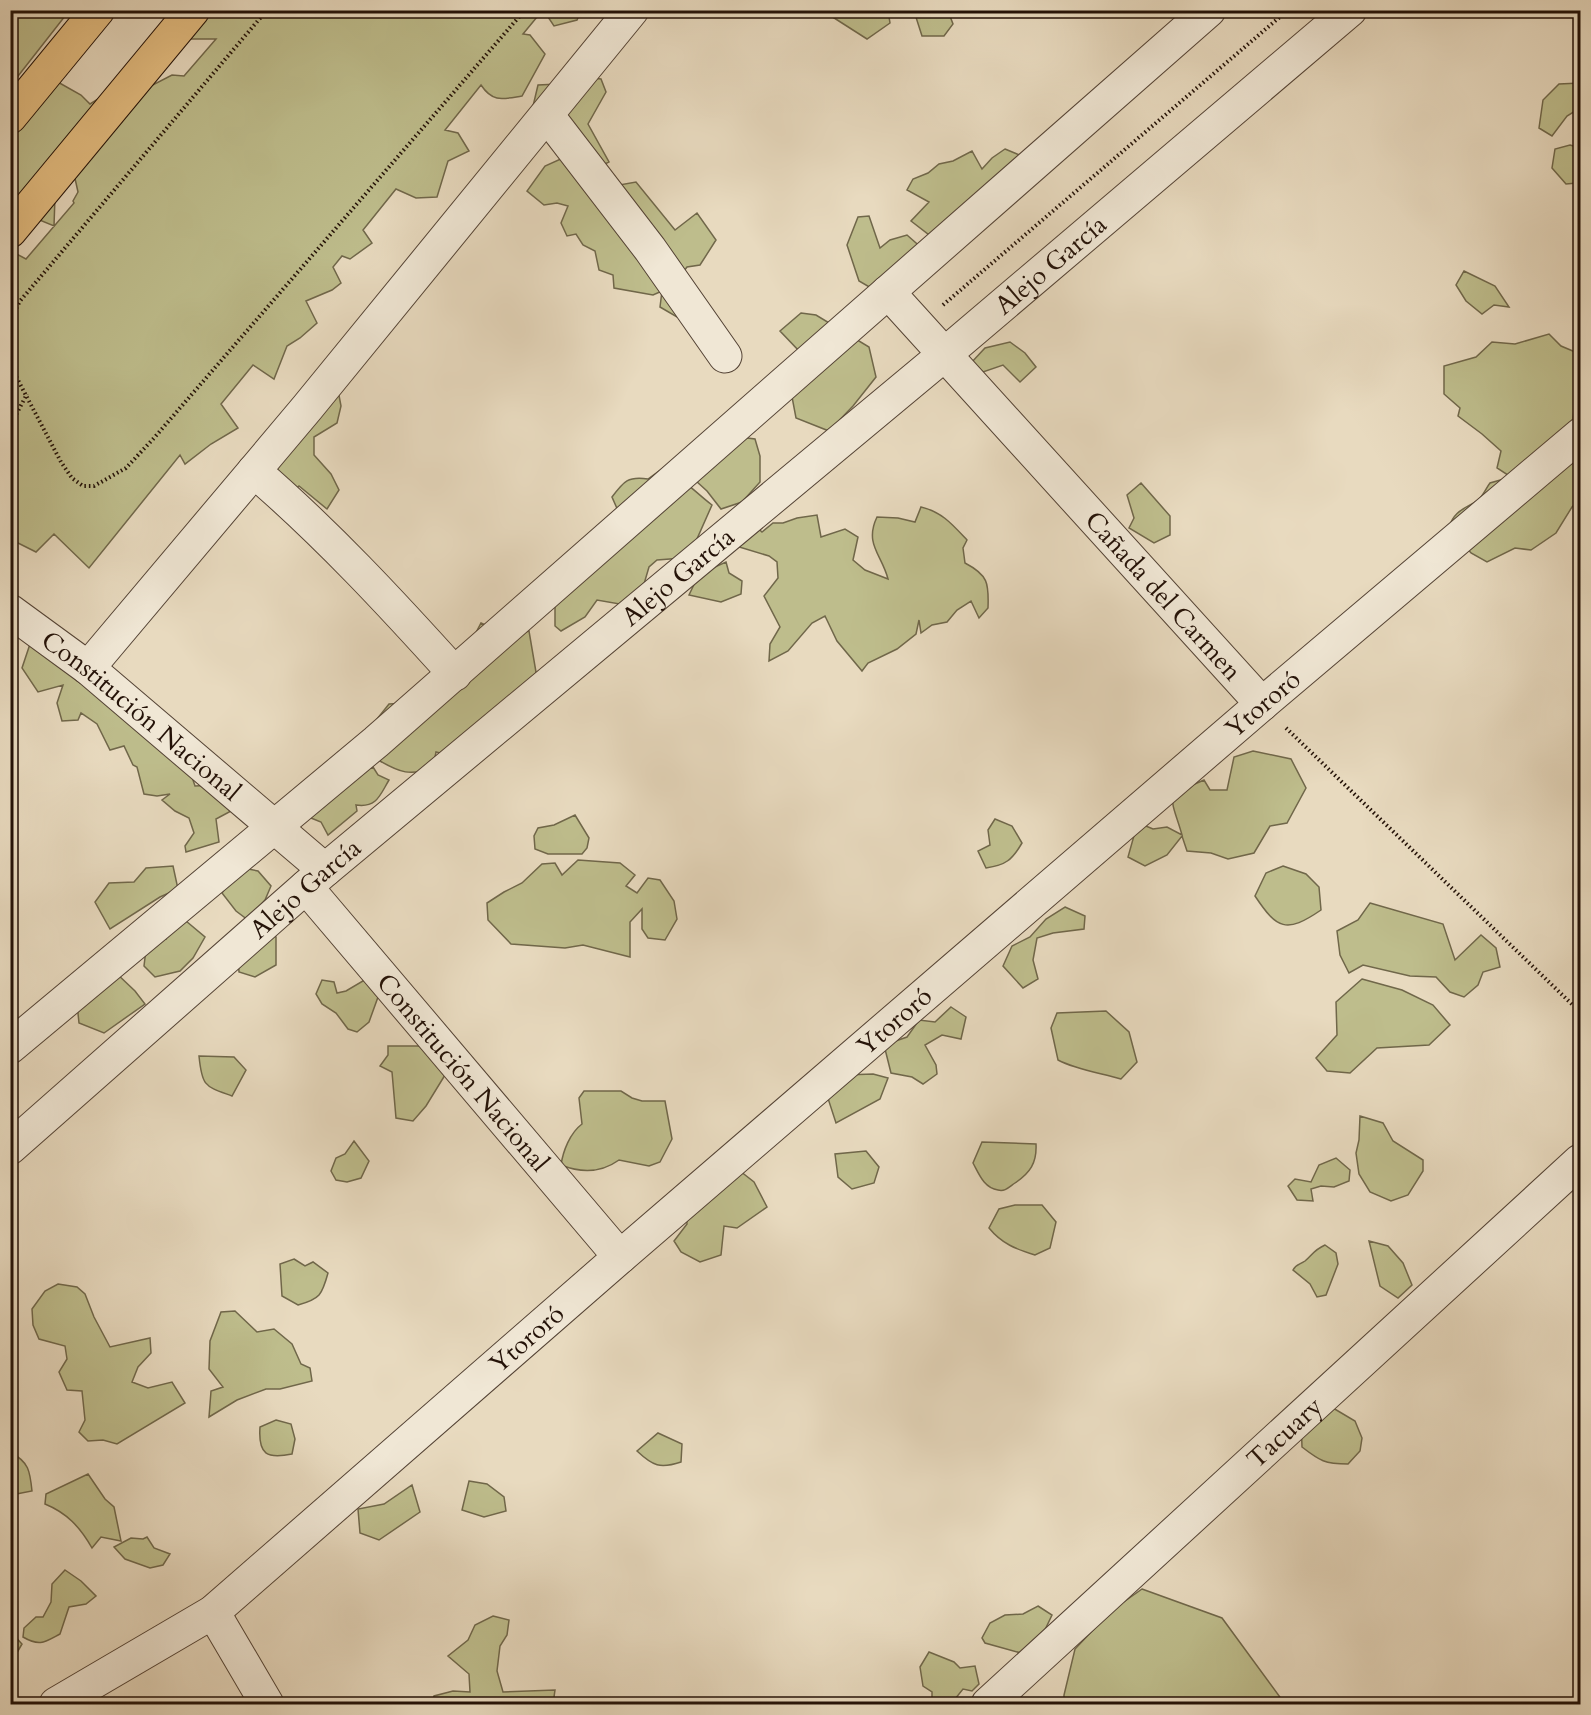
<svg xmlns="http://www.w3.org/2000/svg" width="1591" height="1715" viewBox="0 0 1591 1715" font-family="Cardo,serif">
<rect width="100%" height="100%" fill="#e8dabf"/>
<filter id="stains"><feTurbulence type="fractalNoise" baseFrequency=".00333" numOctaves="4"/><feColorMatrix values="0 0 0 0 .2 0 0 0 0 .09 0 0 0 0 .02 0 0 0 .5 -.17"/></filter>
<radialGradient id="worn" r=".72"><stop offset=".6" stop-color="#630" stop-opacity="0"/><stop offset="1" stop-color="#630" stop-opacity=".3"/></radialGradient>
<path fill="#bebd8c" stroke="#70674a" stroke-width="1.5" d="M11 10 69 11 11 85 10 11Z
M188 11H542L523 34 530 35 545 54 522 96C503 99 493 103 481 85L445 130 458 133 469 151 448 161 437 197 416 198 396 189 363 230 372 243 350 259 342 256 333 267 341 283 332 290 306 301 317 323 300 338 287 346 274 379 253 365 221 404 238 428 211 444 185 464 180 455 89 568 54 534 36 552 10 539 11 251 26 259 74 203 73 201 78 192 74 174 55 197 54 226 25 214 11 231V117L56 81 81 95 90 104 124 83 147 88 172 75 184 76 216 39H191L182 23Z
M544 11H581L577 20 554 26Z
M831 11H888L890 23 867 39 831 16Z
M914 11H948L953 24 944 36H922Z
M578 76 601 79 606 92 588 124 609 162 597 168 614 186 636 182 675 230 697 213 716 240 700 265 687 267 674 284 693 312 677 317 660 307 662 291 653 295 614 288 613 275 599 270 595 251 583 245 576 234 567 236 561 223 568 206 557 203 544 205 527 191 545 166 563 158 529 123 538 85 559 84Z
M1580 83V108L1567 116 1552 136 1539 128 1543 100 1559 84Z
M1570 145 1580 148V181L1577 183 1566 184 1552 168 1555 149Z
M1005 149 1022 156 946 241 928 234 911 221 929 202 907 190 913 179 928 173 939 164 953 161 972 151 982 169 992 158Z
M869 216 880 248 890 240 907 235 924 250 878 292 859 281 847 245 858 217Z
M1464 271 1495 286 1509 307 1494 305 1482 314 1466 301 1456 285Z
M801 313 816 315 869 347 876 377 853 406 829 431 796 418 789 381 800 352 780 331Z
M1549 334 1561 346 1580 354 1573 419 1566 433 1580 455V499L1572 507 1556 533 1531 550 1515 548 1487 562 1471 553 1449 527C1455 509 1466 509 1478 500 1483 496 1486 488 1490 483L1511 477 1497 468 1501 451 1482 434 1458 416 1460 408 1444 394V366L1476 357 1492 342 1515 344Z
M1010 342 1025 353 1036 367 1020 382 1003 365 983 372 970 364 985 348Z
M335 374 341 406 337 423 314 437V455L331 474 339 490 327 509 299 486 287 497 271 486 275 433Z
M715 434 755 439 760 456V482L742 502 721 509 707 491 685 471Z
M663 468C682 477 695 492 712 505L696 541 683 558 657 560 649 567 644 584 631 606 597 600 585 617 561 631 555 626V605L619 513 612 497C624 481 628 476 648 479Z
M1141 483 1170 516V535L1154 543 1129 528 1134 518 1127 495Z
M921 507C942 512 952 524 967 540L963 548 965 563C988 575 989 583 988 608L979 618 971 601 957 610 947 622 932 625 921 633 919 620 916 634 897 649 868 663 862 671 837 641 825 616 812 623 788 651 769 661 770 644 780 627 764 596 778 578 777 562 769 556 736 546 746 517 762 532 773 523H783L797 518 817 515 821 537 845 529 858 537 853 560 865 570 888 579C882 555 864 544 877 517L898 518 915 522Z
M726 562 729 573 742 581 741 594 721 602 689 595 699 574Z
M481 623 510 636 529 631 537 678 444 754 436 752 433 767C411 777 399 772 380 761L376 742 377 719 389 704 408 703 471 642Z
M46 634 189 768 195 786 217 785 233 810 216 819 219 842 186 852 185 846 194 833 189 818 175 811 162 800 170 794 157 796 144 794 137 767 133 765 124 746 110 750 97 724 81 713 78 720 62 721 57 703 63 685 38 692 22 668 30 644Z
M1253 751 1291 759 1306 788 1287 823 1270 826 1254 853 1228 859 1211 853 1187 851 1182 836 1167 855 1145 866 1128 857 1135 832 1141 824 1153 829 1167 827 1182 835C1171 796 1162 798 1204 780L1210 790H1227L1234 757Z
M373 767 378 775 389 780C380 795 377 808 356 805L357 811 328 835 321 822 311 818 315 807 361 772Z
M575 815 589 838 587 848 582 854H548L535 849 534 836 538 828 554 825Z
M995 819 1012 826 1022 843C1012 860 1006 865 986 868L978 851 990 845 988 830Z
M578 860 620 863 635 875 626 886 637 893 648 878 660 880 674 901 677 919 665 940 648 938 642 929V909L630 922V957L583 945 565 948 511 944 488 920 487 903 504 892 522 883 542 864 555 863 562 875Z
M173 866 178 889 160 897 110 929 95 902 109 883 134 882 146 868Z
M1283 866 1306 874 1319 887 1321 910C1286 934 1277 929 1255 896L1266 873Z
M243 868 258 871 271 886 265 900 248 920 236 911 222 893 228 883Z
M1370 903 1443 924 1455 960 1481 935 1496 948 1500 967 1483 972 1478 985 1464 997 1450 992 1436 977 1410 976 1363 965 1349 973 1340 955 1337 931 1358 920Z
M1065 907 1085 916 1084 929 1053 933 1037 938 1033 960 1038 979 1023 988 1003 966 1012 946 1030 937 1046 919Z
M186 921 205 937 193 958 180 971 155 977 144 966 148 933 166 939 172 925Z
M268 933 276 937V965L255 977 239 972 238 956Z
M115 972 135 991 145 1004 104 1033 79 1023 76 994Z
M378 972V997L369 1022 357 1032 348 1029 336 1013 322 1004 316 994 322 980 334 982 337 993 346 991Z
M1362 979 1402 990 1433 1005 1450 1025 1429 1045 1377 1048 1350 1073 1327 1071 1316 1058 1337 1035 1336 1002Z
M951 1007 966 1017 961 1039 942 1035 925 1045 936 1065 937 1074 923 1084 912 1077 891 1073 884 1045 907 1037 919 1020 935 1022Z
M1106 1011 1129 1032 1137 1062 1121 1079C1101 1073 1077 1070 1058 1060L1051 1028 1057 1013Z
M388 1046H441L453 1062 426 1106 413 1121 396 1118 392 1072 380 1066 388 1055Z
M199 1056 234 1057 246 1070 232 1096C205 1086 202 1087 199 1056Z
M873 1074 888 1078 880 1099 836 1123 823 1083 845 1075Z
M584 1091H621L632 1098 642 1101H665L672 1139 660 1162 649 1166 619 1160C601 1173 581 1173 561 1165 563 1151 570 1133 582 1124L579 1098Z
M1360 1116 1383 1123 1393 1141 1423 1160V1171L1408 1195 1391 1201 1370 1192 1359 1174 1356 1153 1359 1140Z
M354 1141 369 1161 361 1178 347 1182 336 1180 331 1171 336 1158 345 1154Z
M982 1142 1036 1144C1037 1163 1030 1173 1015 1183 1009 1187 1005 1192 998 1190 984 1188 979 1174 973 1163Z
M866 1151 879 1167 874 1183 852 1189 838 1177 835 1154Z
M1336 1158 1350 1170 1349 1181 1334 1187 1321 1186 1311 1189 1313 1201 1297 1200 1288 1186 1295 1179 1311 1182 1319 1165Z
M740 1171 754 1182 767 1207 737 1228 724 1226 721 1255 700 1262 681 1252 674 1241 687 1224 686 1210Z
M1015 1205H1042L1056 1222 1050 1248 1035 1255C1016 1249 1002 1244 989 1228L999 1209Z
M1369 1241 1388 1246 1403 1263 1412 1285 1398 1298 1380 1286Z
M1325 1245 1336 1253 1338 1264 1326 1295 1317 1297 1310 1284 1293 1270C1296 1264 1299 1265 1305 1261 1313 1254 1314 1250 1325 1245Z
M294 1259 305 1266 313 1262 328 1273C322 1295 320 1299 298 1305L282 1296 280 1264Z
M58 1284 77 1287 85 1294 94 1317 110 1347 150 1338 151 1353 138 1367 132 1382 148 1388 172 1382 185 1403 117 1444 103 1440 88 1441 79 1432 85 1420 82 1391 67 1390 59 1372 67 1359 65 1346 39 1339 33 1325 32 1309 45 1291Z
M235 1311 257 1332 274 1329 292 1344 301 1364 310 1368 312 1381 280 1389H266L237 1400 209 1417 211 1391 223 1387 209 1369 210 1341 221 1312Z
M1333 1408 1355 1421 1362 1438 1360 1451 1348 1464C1325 1464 1320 1461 1302 1447L1301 1418Z
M276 1420 291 1424 295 1439 292 1454C267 1459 258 1455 260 1427Z
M658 1433 682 1444 681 1462C660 1469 653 1466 637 1451Z
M10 1452C29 1462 30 1471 32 1491L11 1495Z
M88 1474 105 1499 114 1507 121 1541 101 1537 92 1548C80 1527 67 1513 45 1504L46 1494Z
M469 1481 487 1484 504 1497 506 1511 484 1517 462 1510Z
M412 1485 420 1512 379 1540 360 1533 358 1509 384 1504Z
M147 1537 154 1548 170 1554 163 1565 150 1568 125 1559 114 1547 131 1538 143 1539Z
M65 1570 81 1581 96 1596 86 1604 69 1607 60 1634C45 1642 40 1647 23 1637L24 1628 36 1617H43L51 1602 52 1584Z
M1142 1589 1222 1618 1285 1704H1064V1695L1075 1649 1111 1611Z
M1038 1606 1052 1615 1042 1636 1021 1653 985 1643 982 1638 990 1623 1005 1615 1023 1614Z
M493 1616 509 1620 507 1635 500 1646 497 1671 503 1692 555 1690 553 1704H431L434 1696 453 1691 470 1692 469 1674 448 1656 468 1640 475 1625Z
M11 1632 22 1644 11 1663Z
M929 1652 954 1662 960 1668 975 1666 979 1684 972 1691 963 1689 951 1704H932V1692L923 1686 920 1667Z"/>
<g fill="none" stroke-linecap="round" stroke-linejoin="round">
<defs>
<g id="minor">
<path d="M547 115 650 249 725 356"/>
<path id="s1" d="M888 292 1262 704"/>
<path d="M254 471C326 533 391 603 455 674"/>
<path id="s2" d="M10 611 88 668 325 870"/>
<path d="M88 668 307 408 632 10"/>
<path id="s3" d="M306 887 620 1257"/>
<path d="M10 1047 376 742 1209 10"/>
<path id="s4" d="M10 1148 325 870 945 354 1350 10"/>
<path d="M213 1612 267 1704"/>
<path id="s5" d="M56 1704 213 1612 620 1257 1262 704 1580 435"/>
<path id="s6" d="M988 1704 1580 1161"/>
</g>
<path id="major" d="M10 117 98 10
M10 231 193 10"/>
</defs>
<use href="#minor" stroke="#544335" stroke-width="35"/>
<use href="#major" stroke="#231107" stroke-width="35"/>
<path stroke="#231107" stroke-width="4" stroke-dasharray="1.5 3" stroke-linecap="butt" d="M943 305 1288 10
M10 320 20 301 267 10
M10 365 61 462 72 478 83 486H94L126 468 154 438 525 10
M10 426 27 394
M1286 728 1580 1012"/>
<use href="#minor" stroke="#f0e7d5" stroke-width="33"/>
<use href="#major" stroke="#e4bd80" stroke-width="33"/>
</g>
<g text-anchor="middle" stroke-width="4.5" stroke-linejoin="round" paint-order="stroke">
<g font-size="26" fill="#231107" stroke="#f0e7d5">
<text dy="9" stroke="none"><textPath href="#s4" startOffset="1365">Alejo García</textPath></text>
<text dy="9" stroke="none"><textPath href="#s4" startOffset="879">Alejo García</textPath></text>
<text dy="9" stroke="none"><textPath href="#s1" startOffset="410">Cañada del Carmen</textPath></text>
<text dy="9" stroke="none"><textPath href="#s5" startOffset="1570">Ytororó</textPath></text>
<text dy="9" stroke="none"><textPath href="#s2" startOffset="168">Constitución Nacional</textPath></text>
<text dy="9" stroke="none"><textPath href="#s4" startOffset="393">Alejo García</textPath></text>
<text dy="9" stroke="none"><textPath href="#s5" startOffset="1084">Ytororó</textPath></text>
<text dy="9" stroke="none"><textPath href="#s3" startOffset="243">Constitución Nacional</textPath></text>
<text dy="9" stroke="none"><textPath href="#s5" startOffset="598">Ytororó</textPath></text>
<text dy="9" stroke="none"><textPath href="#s6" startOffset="402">Tacuary</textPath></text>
</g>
</g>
<rect width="1591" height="1715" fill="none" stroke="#e8dabf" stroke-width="36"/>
<rect x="12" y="12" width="1567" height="1691" fill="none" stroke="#231107" stroke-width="3"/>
<rect x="18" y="18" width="1555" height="1679" fill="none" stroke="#231107" stroke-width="1.5"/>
<rect width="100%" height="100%" filter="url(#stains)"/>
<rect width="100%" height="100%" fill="url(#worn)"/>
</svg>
